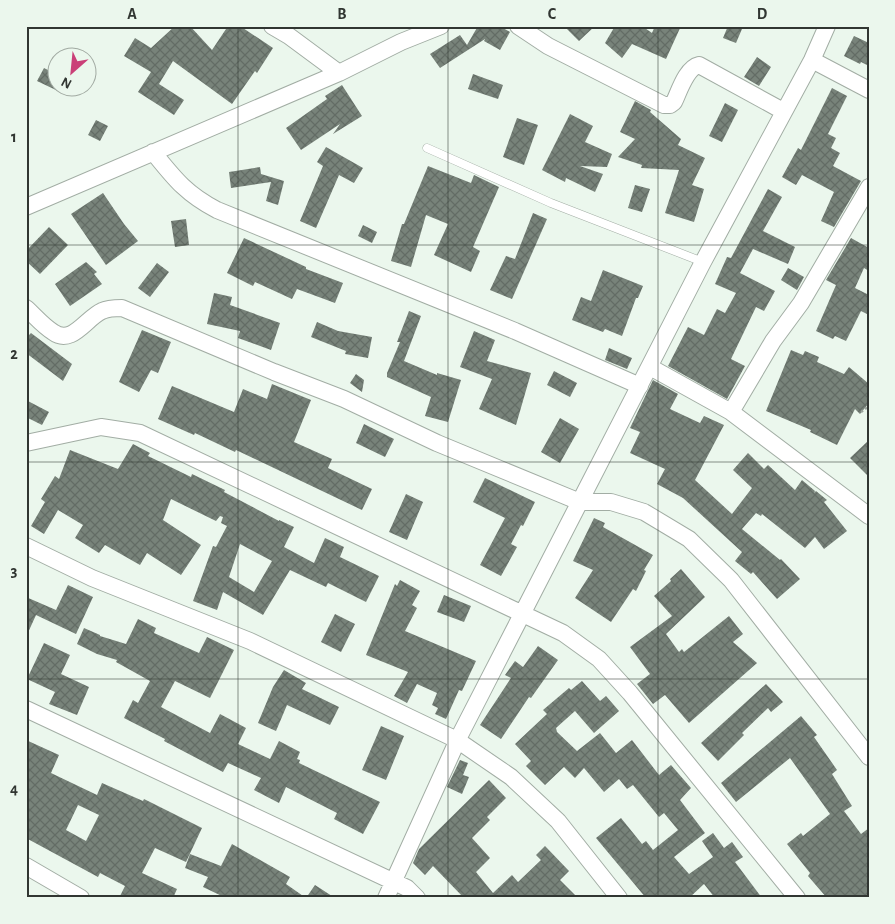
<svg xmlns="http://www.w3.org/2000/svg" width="895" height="924" viewBox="0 0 895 924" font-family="'Alegreya Sans',sans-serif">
<defs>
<pattern id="building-cross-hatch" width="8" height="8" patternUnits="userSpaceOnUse" patternTransform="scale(1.25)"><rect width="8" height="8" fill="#78837a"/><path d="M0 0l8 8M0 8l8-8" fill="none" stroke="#636c65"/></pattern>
</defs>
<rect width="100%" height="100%" fill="#ebf7ed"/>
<path fill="url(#building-cross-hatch)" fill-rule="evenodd" d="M175 26H190L212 50 228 26H240L273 48 257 73 255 71 232 104 173 61 159 84 184 100 174 115 138 92 151 72 124 56 135 38 151 48Z
M478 26H505L503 28 510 32 500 50 484 41 485 39 440 68 430 54 460 35 467 45Z
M564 26H595L579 41Z
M615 26H642L652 33 655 26H681L666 59 632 44 622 58 605 43Z
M728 26H736L742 29 736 43 723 38Z
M854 36 869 43V66L861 62 860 64 844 56Z
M757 57 771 67 759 86 744 77Z
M44 68 58 75V91L37 81Z
M473 74 503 85 498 99 468 89Z
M342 85 362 116 333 134 340 124 301 150 286 128 327 99 325 96Z
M832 88 847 96 828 134 836 138 831 148 840 153 833 166 861 181 834 227 821 221 834 192 802 175 796 185 782 177 798 148 801 150Z
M635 101 651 110 650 112 681 139 678 145 705 158 692 185 704 189 694 222 665 213 679 170 641 168 642 165 618 157 635 139 620 132Z
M725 103 738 110 722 142 709 136Z
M570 114 593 126 585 142 612 154 607 167 580 166 603 174 595 192 566 178 565 182 542 170Z
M517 118 538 125 524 165 503 157Z
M96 120 108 126 100 141 88 135Z
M326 147 363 168 354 183 339 175 316 228 300 221 323 166 317 162Z
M428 166 471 183 474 175 499 187 473 247 480 251 471 272 434 255 448 224 426 215 411 267 391 261 402 224H404Z
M260 167 261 174 284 181 278 205 266 201 271 182 231 188 229 172Z
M635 185 650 189 642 212 628 208Z
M768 189 782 197 763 231 795 247 788 264 753 249 740 273 775 291 764 311 756 307 731 359 745 366 727 399 668 366 688 327 704 335 717 309 725 313 736 293 715 284 727 257 731 258Z
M103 193 124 224 138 241 106 265 71 214Z
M533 213 547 219 512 299 490 290 506 256 515 259Z
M186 219 189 245 175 247 171 221Z
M363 225 377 232 372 243 358 236Z
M49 227 68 245 40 274 26 261V251Z
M244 238 306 267V269L343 283 335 303 297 289 292 299 255 282 253 286 227 273Z
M851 238 869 248V271L864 268 855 288 869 295V315L861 311 846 341 835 336 833 339 816 331 836 285 826 280Z
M86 262 97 272 94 274 102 284 70 306 55 284Z
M157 263 169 272 150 297 138 288Z
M788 268 804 277 797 290 781 280Z
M603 270 643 286 638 298H636L622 336 605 329 603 332 572 320 581 297 591 301Z
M214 293 232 297 230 305 280 323 271 350 238 338 240 331 207 324Z
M409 311 421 316 404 361 437 375V373L461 380 448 422 425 416 431 397 387 377V373L400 342H397Z
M317 322 338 331 372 337 368 358 345 354 346 351 311 337Z
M142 330 171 342 158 373 151 370 139 392 119 382Z
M474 331 495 340 487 361 531 373 516 425 479 409 492 379 460 367Z
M31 333 72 364 63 381 26 353V338Z
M609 348 632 358 627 369 605 360Z
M791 350 803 355 805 351 819 357 817 362 844 374 849 367 869 384V403L860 414 855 409 837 445 810 432 811 430 766 411Z
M554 371 577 383 570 397 547 385Z
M356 374 364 380 362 392 350 383Z
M653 380 678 394 670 409 700 423 704 416 724 425 695 480 732 514 752 488 733 470 748 453 764 469 768 465 795 490 802 480 815 491 814 493 816 491 827 500 824 502 847 531 824 549 815 537 805 548 762 514 761 516 756 513 742 529 780 560 781 559 800 579 777 599 753 572 751 574 735 561 742 552 683 498 657 484 665 469 630 453 640 432 630 428Z
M272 384 311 400 294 442 332 459 328 468 372 489 362 510 236 450 235 452 195 433 194 435 158 419 172 386 234 412 243 389 267 399Z
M26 400 49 412 42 425 26 417Z
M560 418 579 429 560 463 541 452Z
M364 424 394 439 385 457 356 443Z
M869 440V477L850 458Z
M133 444 150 453 148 456 191 477 192 474 225 490 224 492 279 521V520L294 527 284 547 314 563 325 538 344 547 340 557 379 576 366 602 328 583 326 587 290 570 263 615 223 592 217 610 193 601 213 546 216 547 227 526 221 523 223 517 220 516 216 521 171 499 163 520 201 545 181 575 147 553 140 565 105 545 99 553 75 538 83 525 58 510 44 534 31 526 45 502 41 499 55 476 59 479 70 450 118 469ZM240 544 272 561 254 592 229 577Z
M485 478 535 502 523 526 521 525 511 544 517 547 501 576 480 565 505 518 473 502Z
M406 494 423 502 407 540 389 532Z
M594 518 605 523 603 527 653 555 644 570 646 571 636 591 633 589 611 622 575 598 593 570 573 561Z
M681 569 705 597 666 634 679 652 682 649 684 652 729 616 743 634 733 642 757 663 689 723 665 695 653 704 637 684 650 674 630 647 672 616 654 596 671 581 670 579Z
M400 580 420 591 412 605 417 608 405 631 476 661 462 691 459 690 446 719 435 714 438 708 432 705 437 693 417 684 407 703 394 696 408 672 366 655 395 584 397 586Z
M68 585 93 597 76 634 36 615 26 637V597L56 610Z
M444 595 471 606 464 622 437 612Z
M335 614 355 624 341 652 321 642Z
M138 619 156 628 154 633 199 653 207 637 234 650 210 698 175 681 161 707 210 733 220 714 246 728 238 744 270 759 279 741 300 752 297 759 300 760 299 763 380 802 363 834 334 819 337 813 286 787 279 803 254 790 261 778 228 763 223 772 164 741 165 739 124 718 133 700 138 703 150 681 116 662 117 660 97 654 77 644 84 628 100 635V636L126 644Z
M44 643 70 655 61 674 89 687 77 715 49 704 55 692 27 679Z
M538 646 558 660 531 698 529 697 501 739 480 725 511 678 505 675 515 661 523 667Z
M284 670 306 683 302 689 339 707 330 725 287 705 276 731 258 723 273 687Z
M582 681 600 701 606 696 619 711 594 733 575 711 556 728 557 732 577 751 600 733 616 753 632 740 659 775 671 765 691 788 680 800 705 833 674 857 689 874 713 857 702 841 713 833 724 848 732 842 743 857 735 862 762 898H715L704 884 689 898H646L596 838 621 818 642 844 646 841 653 850 678 830 664 813 659 817 633 785 627 789 619 779 604 792 584 768 575 778 564 767 545 785 526 766 531 761 515 744 547 714 543 710 569 688 571 690Z
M766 684 783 702 771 712 768 708 742 733 744 735 718 761 701 743Z
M801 716 817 735 814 737 837 770 832 774 852 806 844 811 861 834 869 828V898H827L808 876 810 873 787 844 801 833 803 836 830 814 790 758 736 802 721 783Z
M381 726 404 736 386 780 362 770Z
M26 740 59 755 51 773 97 795 102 783 143 801 144 799 202 828 186 862 155 848 142 873 177 889 173 898H119L125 886 100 873 98 877 26 838ZM78 805 99 815 86 841 66 830Z
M460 760 468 763 463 775 469 777 462 794 447 787Z
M489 780 506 798 487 817 490 820 472 838 490 858 476 872 493 893 512 875 518 882 541 860 536 855 545 846 569 871 560 880 578 898H464L433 866 425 875 413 863 419 849Z
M232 844 290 877 286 884 306 898 315 885 335 898H226L203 887 208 877 185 868 190 854 221 866Z"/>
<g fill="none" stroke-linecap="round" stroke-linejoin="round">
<defs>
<path id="lane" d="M427 148 551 203 703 262"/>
<path id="street" d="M272 26 289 36 339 73
M518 26 548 46 664 105H670L674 102C679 92 686 68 699 65L783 111
M812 60 869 90
M153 152C174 178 186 194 217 210L515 331 640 386
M26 207 339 73 401 42 441 26
M26 308C35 316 43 326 53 332 72 346 86 318 102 311 108 308 116 308 122 308L274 372 344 399 437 443 580 502H611L644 512 689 539 731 580 869 757
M650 367 731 412 869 516
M731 412 773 341 801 303 869 187
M26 443 101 427 140 433 563 633 599 659 630 693 797 898
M26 546 92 578 250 641 457 740 511 777 558 821 619 898
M26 709 407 888 417 898
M26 866 81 898
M386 898 460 735 703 262 812 60 827 26"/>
</defs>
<use href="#lane" stroke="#a2ada4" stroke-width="9"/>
<use href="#street" stroke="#a2ada4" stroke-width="18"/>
<path stroke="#9aa39c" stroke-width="2.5" stroke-dasharray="2.5 2.5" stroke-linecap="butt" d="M861 412 869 406"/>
<use href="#lane" stroke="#fff" stroke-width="8"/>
<use href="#street" stroke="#fff" stroke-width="16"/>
</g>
<path fill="none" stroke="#313632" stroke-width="1" stroke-opacity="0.55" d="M238 26V898M448 26V898M658 26V898M26 245H869M26 462H869M26 679H869"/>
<rect width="895" height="924" fill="none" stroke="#ebf7ed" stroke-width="55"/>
<g transform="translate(72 72) rotate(207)"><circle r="24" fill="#ebf7ed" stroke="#a1aaa2"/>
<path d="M0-4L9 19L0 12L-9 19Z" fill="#ca4078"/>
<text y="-8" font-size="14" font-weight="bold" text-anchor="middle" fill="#313632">N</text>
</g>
<rect x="28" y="28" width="840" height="868" fill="none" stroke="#313632" stroke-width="2"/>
<g font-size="16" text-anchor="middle" font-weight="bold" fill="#313632">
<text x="132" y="19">A</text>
<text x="342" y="19">B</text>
<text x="552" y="19">C</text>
<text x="762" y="19">D</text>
<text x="14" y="142">1</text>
<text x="14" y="359">2</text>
<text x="14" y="576">3</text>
<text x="14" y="794">4</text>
</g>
</svg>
